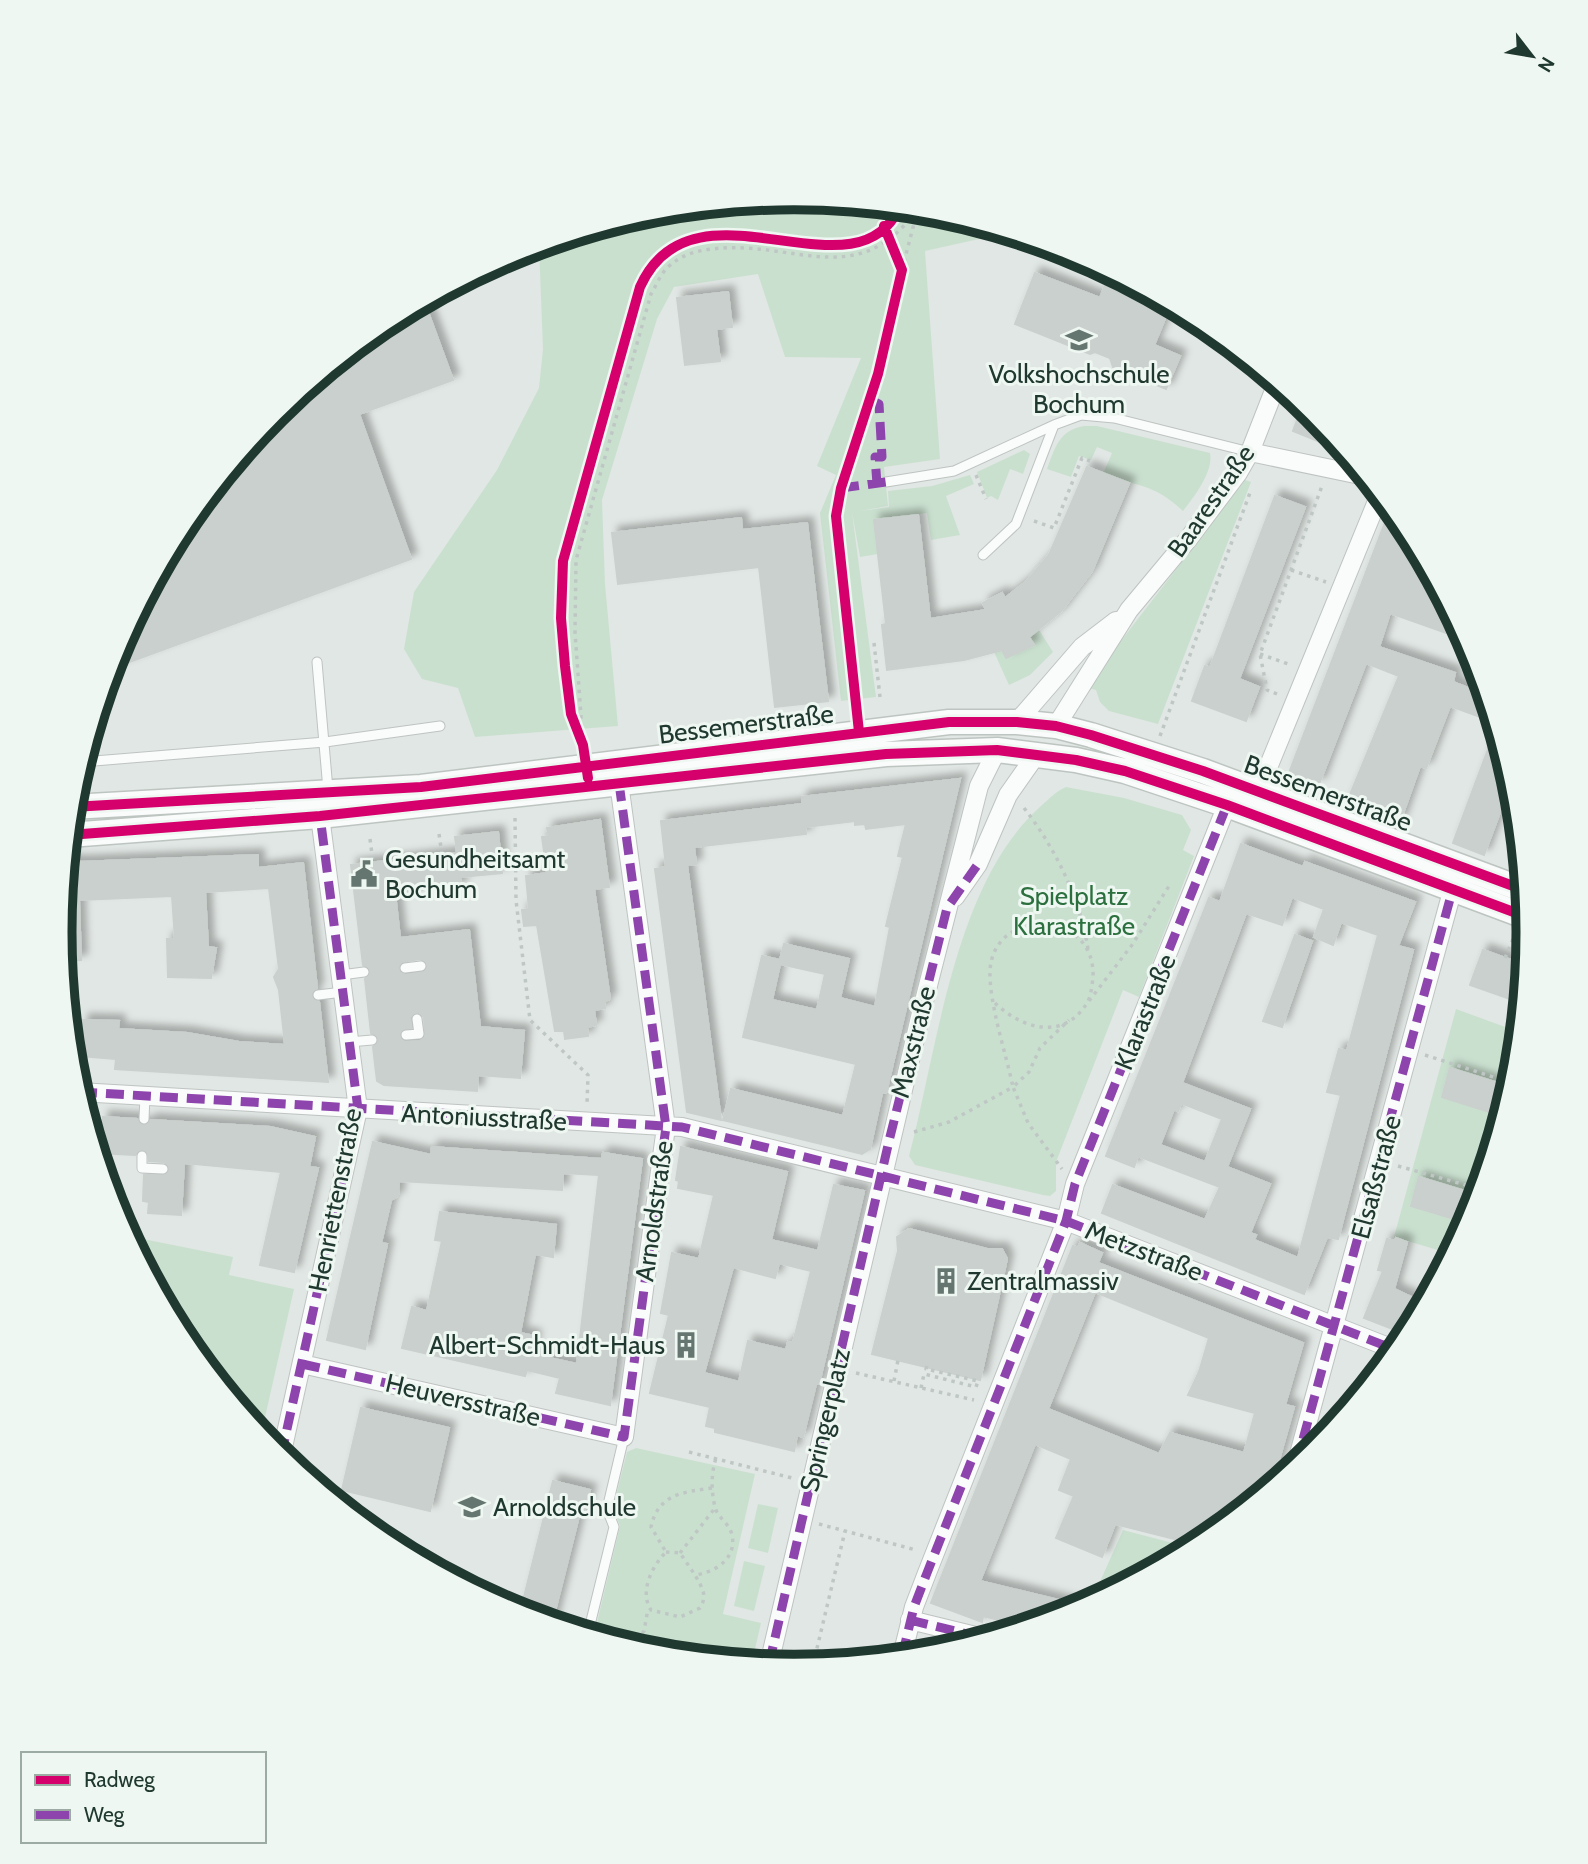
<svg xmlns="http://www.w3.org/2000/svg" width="1588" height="1864" viewBox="0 0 1588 1864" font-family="Cabin,sans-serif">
<defs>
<filter id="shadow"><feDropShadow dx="6" dy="-6" stdDeviation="3.5" flood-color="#0004"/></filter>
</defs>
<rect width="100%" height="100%" fill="#e1e7e4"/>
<path fill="#cae0cf" d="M794 198 938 212 1006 233 925 251 940 459 884 467 888 506 860 511 889 507 888 491 932 486 970 475 974 484 946 496 960 535 931 540 927 513 874 520 878 554 860 557 852 512 876 697 841 701 820 513 836 475 817 466 861 358 785 357 758 274 674 287 657 319 602 500 605 584 618 726 475 737 458 688 422 679 404 649 414 592 497 470 539 388 543 349 539 246 651 212Z
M1084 426H1097L1210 453C1214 471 1194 497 1183 511 1153 483 1138 487 1103 474L1112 453 1097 447 1091 460 1079 456 1071 477 1047 469C1055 448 1059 430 1084 426Z
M1024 450 1030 454 1023 474 1010 469 998 500 991 496 987 498 977 472Z
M1245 480 1251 482 1158 724 1109 711 1100 702 1096 690 1089 688 1097 672Z
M1039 630 1053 652 1030 675 1009 685 994 652 1002 649 1006 658 1033 645 1028 636Z
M1066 787 1124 798 1182 815 1191 830 1183 850 1194 856 1139 997 1123 990 1056 1162V1191L1050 1196 1043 1195 915 1165 909 1156C938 1047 954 883 1041 806 1049 799 1056 791 1066 787Z
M1456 1009 1519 1032C1511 1107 1487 1187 1451 1254L1394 1237Z
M128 1236 233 1257 229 1275 294 1289 261 1435 183 1340Z
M636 1448 755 1474 723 1614 761 1623 752 1662 650 1652 594 1635 620 1526 613 1508 627 1452Z
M758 1504 778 1508 768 1553 748 1548Z
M1123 1530 1192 1548 1091 1602Z
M744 1561 765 1566 754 1611 734 1606Z"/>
<path fill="#cad0cd" stroke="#cad0cd" stroke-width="2" fill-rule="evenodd" filter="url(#shadow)" d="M1110 272 1180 309 1166 316 1154 345 1180 356 1166 389 1113 367 1110 358 1095 352 1090 354 1015 324 1035 273 1100 298Z
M728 292 732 327 716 329 720 361 685 365 677 298Z
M424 301 453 380 359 414 411 559 110 669 116 651 184 524 275 412 386 321Z
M1303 404 1326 428 1320 442 1293 431Z
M1087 467 1129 483 1092 571 1061 611 1029 637 1034 645 1006 658 1002 650 964 660 887 670 882 625 886 624 874 520 918 515 930 619 986 610 983 603 1002 593 1005 598 1026 582 1049 555Z
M1275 496 1305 507 1239 679 1259 687 1246 721 1192 701 1205 666 1210 668Z
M1391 507 1405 524 1466 640 1390 613 1379 647 1455 673 1453 682 1486 695 1494 722 1450 706 1426 768 1420 766 1400 822 1347 802 1399 676 1366 663 1319 784 1289 773Z
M741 518 742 530 807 523 828 701 775 707 759 567 618 584 612 533Z
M1496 728 1512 780 1484 855 1453 843Z
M960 779 886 1093H882L870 1149 862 1154 723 1120 731 1089 843 1116 856 1064 743 1037 762 956 780 960 784 944 849 959 840 998 875 1007 890 927 886 926 903 857 898 856 906 824 866 829 865 824 855 825V821L805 827 806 834 694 847 696 864 687 865 721 1120 687 1112 655 869 666 867 661 821 802 804V797ZM780 964 825 974 817 1010 772 1000Z
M600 820 609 887 594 889 610 999 604 1001 605 1008 594 1010 596 1025 587 1027 588 1036 565 1039 564 1031H555L537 925 524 926 522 910 529 909 526 876 547 873 542 837 549 836 547 828Z
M498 832 502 873 460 877 461 886 395 893 400 938 469 930 480 1027 524 1031 520 1078 478 1075 477 1091 384 1085 377 1081 373 1047 379 1039 371 1033 365 979 371 972 363 965 351 865 457 853 455 837ZM420 959 428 964 425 972 405 975 399 972 401 962ZM417 1012 424 1017 425 1037 420 1041 404 1042 399 1033 411 1028 410 1017Z
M1241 844 1303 867 1305 862 1415 902 1398 946 1413 950 1338 1239 1327 1237 1304 1294 1102 1213 1113 1185 1205 1220 1220 1187 1138 1156 1134 1167 1106 1156 1209 898 1220 902ZM1292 897 1324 909 1314 937 1333 945 1341 922 1378 935 1347 1051 1339 1049 1327 1092 1341 1095 1298 1258 1254 1240 1256 1235 1250 1233 1270 1184 1227 1167 1250 1109 1182 1083 1246 913 1282 925ZM1181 1103 1222 1119 1205 1162 1160 1145 1174 1109 1178 1111Z
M258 855V868L303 863 317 988 311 995 319 1002 328 1082 115 1069 116 1059 80 1056 83 1020 119 1021 118 1029 187 1033 239 1042 285 1045 279 990 274 977 279 969 269 888 205 892 208 947 216 948 211 978 168 977 167 939H175L172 896 79 900 81 960 62 961 60 932 67 860 78 862Z
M1295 935 1312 941 1282 1027 1263 1021Z
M1483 950 1525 965 1521 1003 1470 985Z
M1450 1068 1511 1087 1502 1116 1442 1097Z
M103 1117 137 1119 143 1126 151 1120 270 1127 315 1137 309 1167 318 1168 294 1272 260 1265 281 1172 184 1163 181 1215 148 1213 149 1202 143 1201 144 1175H166L169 1166 164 1162 149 1161 148 1153 143 1149 135 1155 97 1153 92 1135H102Z
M373 1142 431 1155 432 1147 602 1159 603 1153 642 1159 610 1405 556 1393 560 1378 527 1370 525 1376 402 1348 412 1307 427 1311 442 1241 435 1240 440 1212 556 1225 553 1257 535 1254 520 1333 535 1336 531 1354 577 1364 599 1175 563 1173 562 1190 399 1181 398 1196 391 1200 381 1243 387 1244 365 1349 327 1340Z
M681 1147 787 1172 771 1240 818 1251 834 1185 864 1191 819 1384H816L803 1437 797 1435 794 1451 715 1432V1428L706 1426 710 1407 650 1393 669 1315 661 1313 672 1253 699 1259 714 1195 678 1188 679 1181 676 1180ZM779 1263 811 1271 793 1343 788 1342 786 1350 748 1341 739 1382 704 1373 733 1267 775 1278Z
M1419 1177 1478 1195 1468 1223 1411 1206Z
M909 1229 987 1249H1002L1007 1259 980 1380 872 1354 898 1251 897 1237Z
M1396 1238 1407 1242 1394 1289 1424 1303 1408 1335 1364 1318 1383 1271 1378 1270 1387 1239 1395 1241Z
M1080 1243 1102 1253 1098 1263 1303 1343 1285 1405 1294 1407 1272 1485 1198 1545 1115 1524 1102 1557 1056 1538 1074 1496 1059 1490 1071 1459 1035 1444 980 1581 1083 1606 1023 1626 983 1616 982 1622 931 1603 1073 1246 1078 1248ZM1095 1292 1209 1338 1199 1372 1188 1395 1255 1413 1244 1453 1170 1433 1159 1454 1048 1409Z
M361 1408 449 1428 430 1511 342 1490Z
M553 1481 590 1490 583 1517 579 1516 552 1623 520 1613Z"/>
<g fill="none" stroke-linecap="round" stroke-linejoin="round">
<defs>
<path id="lane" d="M886 482 954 471 1054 425
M983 555 1016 524 1054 425 1081 415 1114 418 1250 452
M317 662 328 790
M82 762 325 742 440 726
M405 968 421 966
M341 975 364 972
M318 995 343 992
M406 1035 419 1034 417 1019
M349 1042 372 1040
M144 1119 145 1096
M142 1156V1168L163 1169
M588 1633 614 1527 607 1509 624 1437"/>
<path id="street" d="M1250 452 1365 476
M1017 722 1082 647 1116 621
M1056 726 1129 610 1189 538 1238 473 1250 452 1277 383
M1258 792 1380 494
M955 897 978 864 1008 795 1036 755
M79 1092 682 1127 1066 1221 1396 1350
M302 1364 624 1437 666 1127 619 783
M281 1456 358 1109 320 816
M1296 1465 1453 888
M910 1620 984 1638
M902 1656 914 1607 927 1573 1066 1221 1075 1184 1227 805
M769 1664 921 1013 979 786 997 750"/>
<path id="secondary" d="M72 807 421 787 949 722H1017L1056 726 1091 735 1203 771 1524 890
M69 835 320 816 886 754 997 750 1076 760 1125 771 1227 805 1527 917"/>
</defs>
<use href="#lane" stroke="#bec4c1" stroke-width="11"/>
<use href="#street" stroke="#bec4c1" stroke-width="20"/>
<use href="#secondary" stroke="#bdc5c1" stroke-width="27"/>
<path stroke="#bfc7c5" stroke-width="3.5" stroke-dasharray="3.5 5" stroke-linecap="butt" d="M902 270 917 212
M976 475 986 499
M1034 521 1054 528 1082 458 1090 461
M1291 570 1326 582
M874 643 880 697
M1260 654 1291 665
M1277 694 1267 690 1260 654 1322 486
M1160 736 1251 490
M583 744 575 632 576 560 651 294C656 286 661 273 668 267 681 255 695 251 712 249 794 239 856 293 917 210
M1024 808C1056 849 1080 899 1088 949
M515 818 516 900 530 1020 588 1075 587 1104
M439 834 442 854
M370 839 373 862
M1505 958 1514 937
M1089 1001 1132 945 1169 886
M995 1003C1021 1028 1063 1042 1087 1003 1091 997 1092 985 1093 977 1096 909 993 906 990 971 989 1003 1006 1054 1013 1087L1029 1072 1040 1048 1069 1020
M1425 1055 1512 1083
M914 1132 949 1122 1013 1087 1028 1123 1062 1169
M1398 1166 1480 1189
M856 1373 974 1400
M894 1381 898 1360
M921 1388 924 1374 976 1387 978 1381 926 1369 927 1366
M689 1452 792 1478
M712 1488C683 1492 658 1494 651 1527L666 1552C652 1566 639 1592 651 1610L680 1617 700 1608C708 1595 702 1588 695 1575 715 1572 737 1559 732 1535 730 1524 717 1517 715 1507 711 1491 711 1474 716 1458
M819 1524 916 1550
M666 1552 680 1553 695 1575
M680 1553 715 1508
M632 1647 644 1631 648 1609
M813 1665 845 1531"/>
<use href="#lane" stroke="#fafbfb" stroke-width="9"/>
<use href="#street" stroke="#fafbfb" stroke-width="18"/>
<use href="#secondary" stroke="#fafbfb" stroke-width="24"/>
<path stroke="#8e44ad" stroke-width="9" stroke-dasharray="18 9" stroke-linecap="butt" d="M871 400 879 404 882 457H875L877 484
M841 488 886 482
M79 1092 682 1127 1066 1221 1396 1350
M302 1364 624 1437 666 1127 619 783
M281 1456 358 1109 320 816
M1296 1465 1453 888
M910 1620 984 1638
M902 1656 914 1607 927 1573 1066 1221 1075 1184 1227 805
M769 1664 889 1141 947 908 978 864"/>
<defs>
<path id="cycleway" d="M859 732 836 516 841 488 878 374 902 270 884 226
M588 778 583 745 571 714 565 666 561 618 563 561 640 287C693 169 855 304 899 208
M72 807 421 787 949 722H1017L1056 726 1091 735 1203 771 1524 890
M69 835 320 816 886 754 997 750 1076 760 1125 771 1227 805 1527 917"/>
</defs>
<use href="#cycleway" stroke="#eff7f2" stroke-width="15"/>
<use href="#cycleway" stroke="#d6006c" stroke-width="10"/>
</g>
<defs>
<symbol id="university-bare" viewBox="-9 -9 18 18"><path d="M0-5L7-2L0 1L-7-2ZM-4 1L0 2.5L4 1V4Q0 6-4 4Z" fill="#64766f" stroke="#eff7f2" stroke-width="2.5" paint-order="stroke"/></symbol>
<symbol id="civic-bare" viewBox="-9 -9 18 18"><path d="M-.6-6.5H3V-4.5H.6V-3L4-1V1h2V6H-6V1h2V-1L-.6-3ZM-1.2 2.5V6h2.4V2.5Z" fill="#64766f" stroke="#eff7f2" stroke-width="2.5" paint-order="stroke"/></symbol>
<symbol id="building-bare" viewBox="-9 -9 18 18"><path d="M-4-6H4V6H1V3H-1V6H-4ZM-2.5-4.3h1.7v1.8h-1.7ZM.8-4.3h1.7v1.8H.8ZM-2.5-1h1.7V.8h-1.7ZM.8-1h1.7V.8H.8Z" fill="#64766f" stroke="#eff7f2" stroke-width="2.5" paint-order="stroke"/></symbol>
<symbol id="school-bare" viewBox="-9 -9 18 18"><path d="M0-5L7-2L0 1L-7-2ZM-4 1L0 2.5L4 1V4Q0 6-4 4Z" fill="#64766f" stroke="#eff7f2" stroke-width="2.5" paint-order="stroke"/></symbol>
</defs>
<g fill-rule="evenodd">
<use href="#university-bare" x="1060" y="321" width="38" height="38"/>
<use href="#civic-bare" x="345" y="855" width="38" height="38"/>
<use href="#building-bare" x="927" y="1262" width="38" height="38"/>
<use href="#building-bare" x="667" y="1326" width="38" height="38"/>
<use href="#school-bare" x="453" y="1488" width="38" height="38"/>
</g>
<g text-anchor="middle" stroke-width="6" stroke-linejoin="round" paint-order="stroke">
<g font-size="26" fill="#203930" stroke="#eff7f2" text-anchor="start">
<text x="1079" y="383" text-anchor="middle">Volkshochschule<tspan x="1079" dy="30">Bochum</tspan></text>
<text x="385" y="868">Gesundheitsamt<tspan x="385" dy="30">Bochum</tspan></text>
<text x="967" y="1290">Zentralmassiv</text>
<text x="665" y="1354" text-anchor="end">Albert-Schmidt-Haus</text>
<text x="493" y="1516">Arnoldschule</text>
</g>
<g font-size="26" fill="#203930" stroke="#eff7f2">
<text transform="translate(1211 501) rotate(-55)" y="9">Baarestraße</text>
<text transform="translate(746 724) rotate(-7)" y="9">Bessemerstraße</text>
<text transform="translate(1328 793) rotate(20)" y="9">Bessemerstraße</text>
<text transform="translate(1145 1012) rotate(-68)" y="9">Klarastraße</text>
<text transform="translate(913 1042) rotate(-76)" y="9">Maxstraße</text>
<text transform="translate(484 1117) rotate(3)" y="9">Antoniusstraße</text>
<text transform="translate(1376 1177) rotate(-75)" y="9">Elsaßstraße</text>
<text transform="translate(335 1200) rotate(-79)" y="9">Henriettenstraße</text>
<text transform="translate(654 1211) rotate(-82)" y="9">Arnoldstraße</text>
<text transform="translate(1144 1251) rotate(21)" y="9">Metzstraße</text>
<text transform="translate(463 1400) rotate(13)" y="9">Heuversstraße</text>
<text transform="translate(825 1420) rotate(-77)" y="9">Springerplatz</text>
</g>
<g font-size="26" fill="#2b703e" stroke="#eff7f2">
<text x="1074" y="905">Spielplatz<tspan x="1074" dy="30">Klarastraße</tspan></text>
</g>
</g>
<path d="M0 0H1588V1864H0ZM72 932a722 722 0 1 1 1444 0a722 722 0 1 1-1444 0Z" fill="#eff7f2" fill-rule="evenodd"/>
<path fill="none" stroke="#203930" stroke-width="9" d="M72 932a722 722 0 1 1 1444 0a722 722 0 1 1-1444 0Z"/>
<rect x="21" y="1752" width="245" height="91" fill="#eff7f2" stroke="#9caba4" stroke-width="2"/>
<rect x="35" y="1775" width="35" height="10" fill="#d6006c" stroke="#9caba4" stroke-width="2"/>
<text x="84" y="1787" font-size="21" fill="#203930">Radweg</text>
<rect x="35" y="1810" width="35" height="10" fill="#8e44ad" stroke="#9caba4" stroke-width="2"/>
<text x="84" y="1822" font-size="21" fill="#203930">Weg</text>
<g transform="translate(1532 56) rotate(121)" stroke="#eff7f2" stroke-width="5" paint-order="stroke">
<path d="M0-5L12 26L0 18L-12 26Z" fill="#203930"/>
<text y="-10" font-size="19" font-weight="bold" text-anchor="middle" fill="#203930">N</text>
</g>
</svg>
